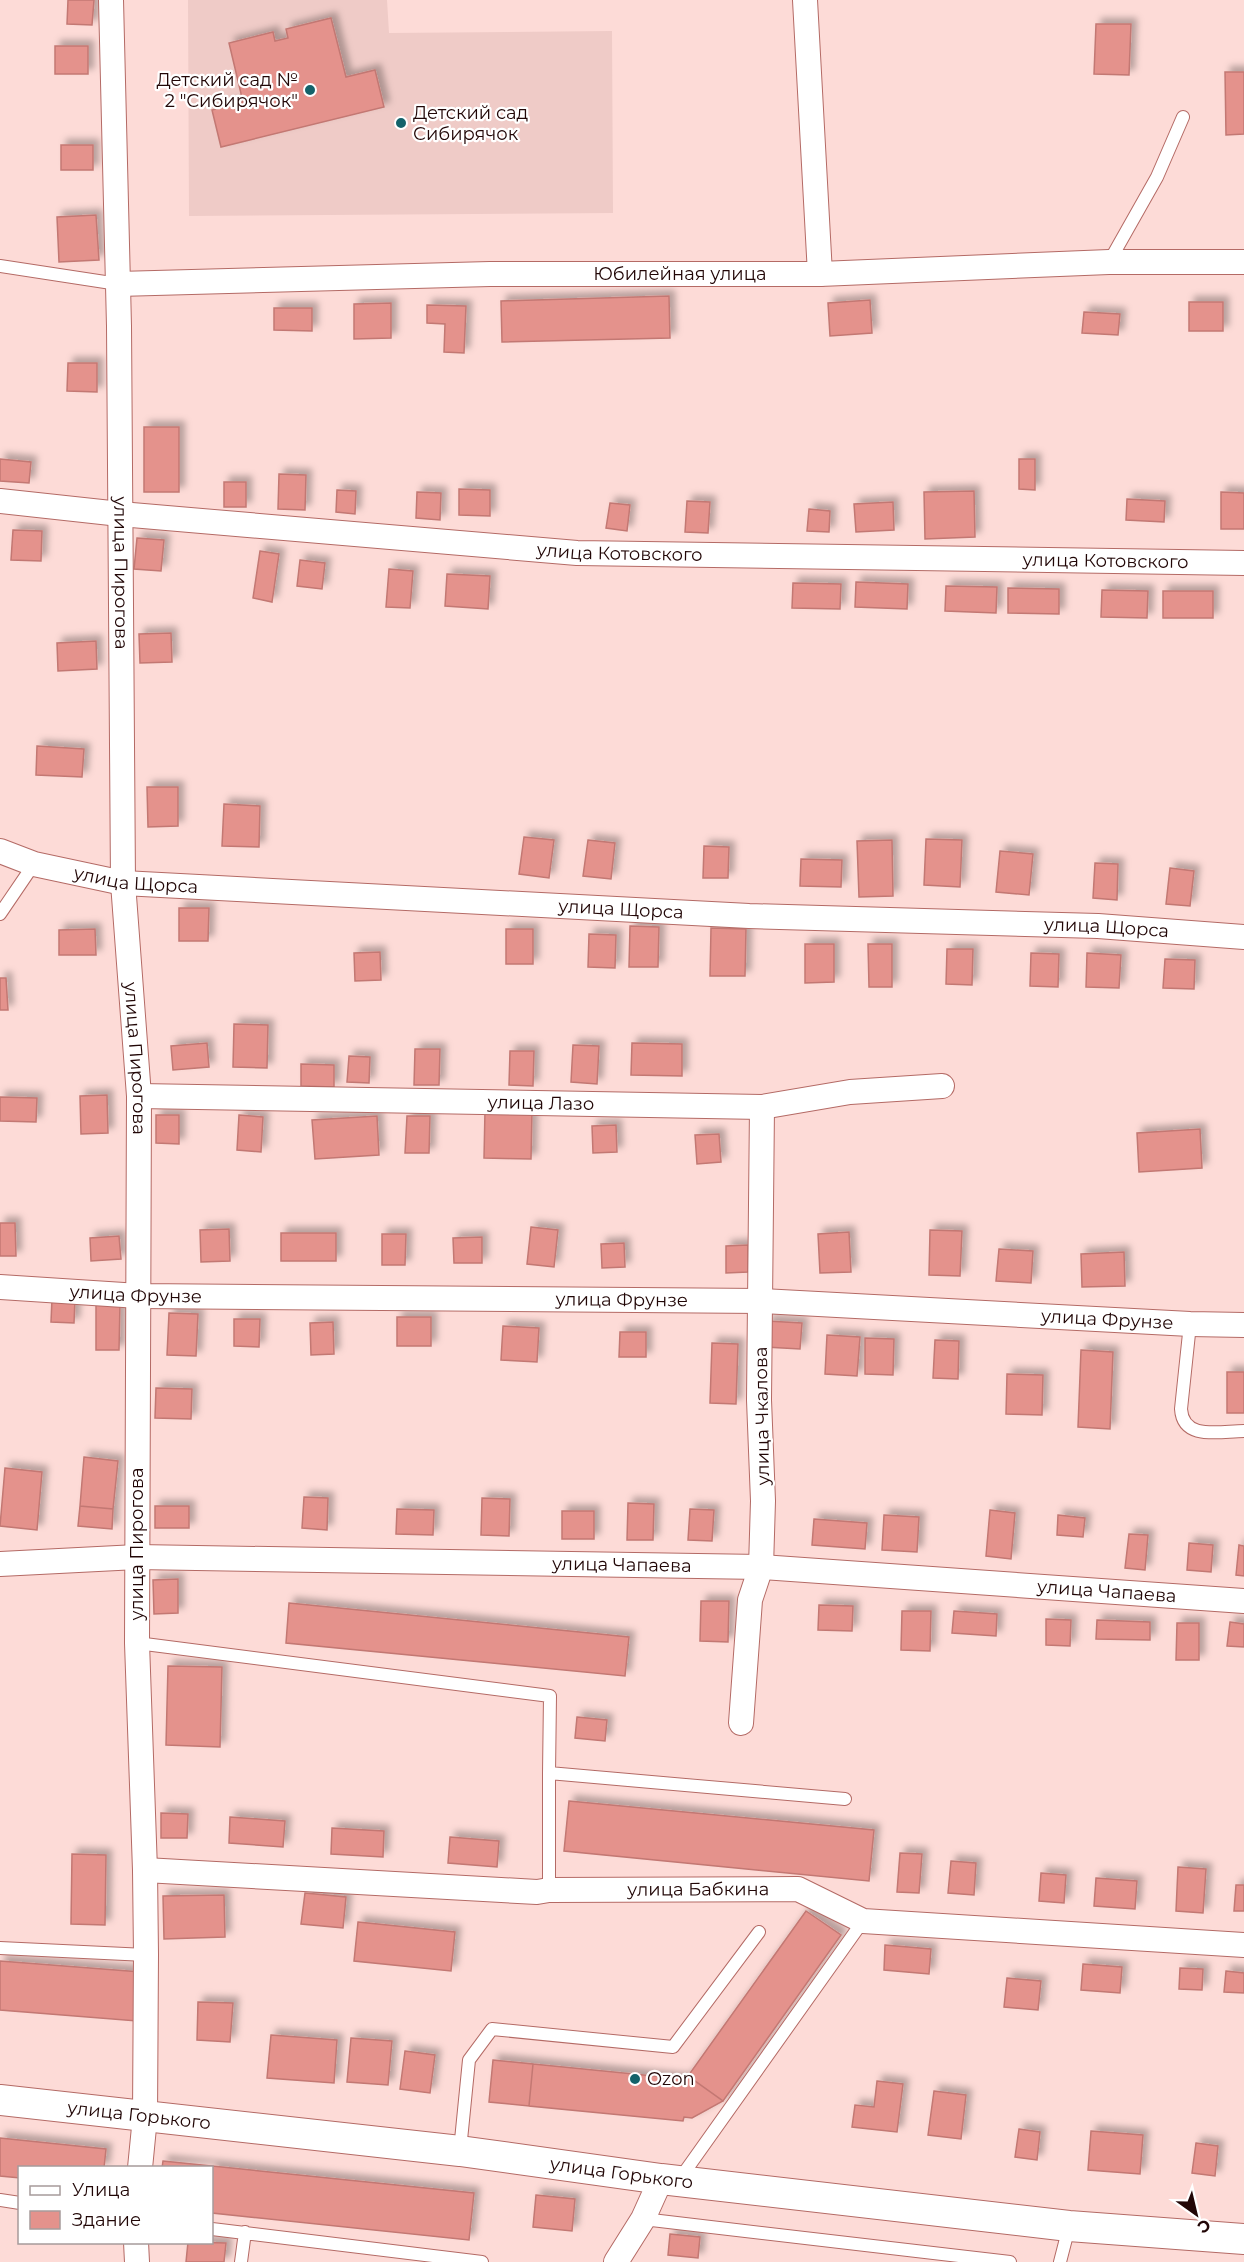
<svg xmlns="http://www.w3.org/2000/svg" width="1244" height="2262" viewBox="0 0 1244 2262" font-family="Montserrat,sans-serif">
<defs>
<filter id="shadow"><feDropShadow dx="5.5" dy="-5.5" stdDeviation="3" flood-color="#0004"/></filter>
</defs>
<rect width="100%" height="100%" fill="#fddbd7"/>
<path fill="#efcbc7" d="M188 0H387L389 33 612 31 613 213 189 216Z"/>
<path fill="#e4928c" stroke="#c37873" stroke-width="1.5" filter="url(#shadow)" d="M68 0H94L92 25 67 24Z
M331 18 346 77 375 70 384 107 221 147 212 110 243 102 229 43 273 32 275 41 288 38 286 29Z
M1096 24H1131L1129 75 1094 74Z
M55 46H88V74H55Z
M1225 72H1244V134L1226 135Z
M61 145H93V170H61Z
M96 215 99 260 59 262 57 217Z
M669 296 670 338 502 342 501 301Z
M870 300 872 333 830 336 828 303Z
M1189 302H1223V331H1189Z
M391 303V338L354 339V304Z
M427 305 466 306 464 353 444 352 445 324 427 323Z
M274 308H312V331L274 330Z
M1084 312 1120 314 1118 335 1082 333Z
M68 363H97V392L67 391Z
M144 427H179V492H144Z
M0 459 31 462 29 483 0 481Z
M1019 459H1035V490L1019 489Z
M279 474 306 475 305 510 278 509Z
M224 482H246V507H224Z
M459 489 490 490V516L459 515Z
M337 490 356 491 355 514 336 512Z
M974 491 975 537 925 539 924 492Z
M417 492 441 493 440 520 416 518Z
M1221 492 1244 493V529H1221Z
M1127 499 1165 501 1164 522 1126 520Z
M687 501 710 502 708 533 685 532Z
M893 502 894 530 856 532 854 504Z
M610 503 630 505 627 531 606 528Z
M809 509 830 511 829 532 807 531Z
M13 530 42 531 41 561 11 560Z
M137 538 164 540 161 571 134 569Z
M260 551 279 554 272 602 253 598Z
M300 560 325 563 322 589 297 586Z
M389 569 413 571 410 608 386 607Z
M447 574 490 576 488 609 445 606Z
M856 582 908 584 907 609 855 607Z
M793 583 841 584 840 609 792 608Z
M946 586 997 587 996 613 945 611Z
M1008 588 1059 589V614L1008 613Z
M1102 590 1148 591 1147 618 1101 617Z
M1163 591H1213V618H1163Z
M171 633 172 662 140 663 139 634Z
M96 641 97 669 58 671 57 643Z
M37 746 84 749 82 777 36 775Z
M147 787H178V826L148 827Z
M224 804 260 806 259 847 222 846Z
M524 837 554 840 549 878 519 874Z
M926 839 962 840 960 887 924 885Z
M588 840 615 843 611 879 583 876Z
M892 840 893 896 859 897 857 841Z
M704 846 729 847 728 878H703Z
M1000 851 1033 854 1029 895 996 892Z
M801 859 842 860 841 887 800 886Z
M1095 863 1118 864 1117 900 1093 898Z
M1170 868 1194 871 1190 906 1166 904Z
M179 908H209L208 941H179Z
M630 926 659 927 658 967H629Z
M711 928 746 929 745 976H710Z
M95 929 96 955H59V930Z
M506 929H533V964H506Z
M589 934 616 935 615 968 588 967Z
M805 944H834V982L805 983Z
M868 944H892V987H869Z
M947 949H973L972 985 946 984Z
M380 952 381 980 355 981 354 953Z
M1031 953 1059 954 1058 987 1030 986Z
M1087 953 1121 955 1119 988 1086 987Z
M1165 959 1195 960 1194 989 1163 988Z
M0 978H6L8 1010H0Z
M234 1024 268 1025 267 1068 233 1067Z
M207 1043 209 1067 173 1070 171 1046Z
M632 1043 682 1044V1076L631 1075Z
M573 1045 599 1046 597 1084 571 1082Z
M415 1049H440L439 1085H414Z
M510 1051H534L533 1086 509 1085Z
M349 1056 370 1057 369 1083 347 1082Z
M301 1064 334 1065V1087L301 1086Z
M107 1095 108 1133 81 1134 80 1096Z
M0 1097 37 1098 36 1122 0 1121Z
M485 1110 532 1111 531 1159 484 1158Z
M156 1115H179V1144L156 1143Z
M239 1115 263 1117 261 1152 237 1150Z
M377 1116 379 1155 315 1159 312 1120Z
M407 1116H430L429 1153H405Z
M616 1125 617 1152 593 1153 592 1126Z
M1200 1129 1202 1168 1139 1172 1137 1133Z
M719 1134 721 1162 697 1164 695 1135Z
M0 1223H15L16 1256H0Z
M531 1227 558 1230 554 1267 527 1264Z
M229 1229 230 1261 201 1262 200 1230Z
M930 1230 962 1231 960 1276 929 1275Z
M849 1232 851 1272 820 1273 818 1234Z
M281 1233H336V1261H281Z
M382 1234H406L405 1265H382Z
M119 1236 121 1259 91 1261 90 1238Z
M482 1237V1263H454L453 1238Z
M624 1243 625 1267 602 1268 601 1244Z
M748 1245V1272L726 1273V1246Z
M999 1249 1033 1251 1031 1283 996 1281Z
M1124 1252 1125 1286 1082 1287 1081 1254Z
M52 1299H75L74 1323 51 1322Z
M96 1303H120L119 1350H96Z
M169 1313 198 1314 196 1356 167 1355Z
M397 1317H431V1346H397Z
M234 1319H260L259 1347 234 1346Z
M767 1321 802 1323 800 1349 765 1347Z
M333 1322 334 1354 311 1355 310 1323Z
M503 1326 539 1328 537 1362 501 1360Z
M620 1332H646V1357H619Z
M827 1335 860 1337 857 1376 825 1374Z
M865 1338 894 1339 893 1375 865 1374Z
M935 1340 959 1341 958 1379 933 1378Z
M712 1343 738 1344 736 1404 710 1403Z
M1081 1350 1113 1352 1110 1429 1078 1427Z
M1227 1372H1244V1413H1227Z
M1007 1374 1043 1375 1042 1415 1006 1414Z
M156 1388 192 1389 191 1419 155 1418Z
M84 1457 118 1461 113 1509 80 1506Z
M5 1468 42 1472 37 1530 0 1526Z
M304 1497 328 1498 327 1530 302 1528Z
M482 1498 510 1499 509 1536 481 1535Z
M628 1503 654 1504 653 1540H627Z
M80 1506 113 1509 112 1529 78 1526Z
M155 1506H189V1528H155Z
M397 1509 434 1510 433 1535 396 1534Z
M690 1509 714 1510 712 1541 688 1540Z
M990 1510 1015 1513 1011 1559 986 1556Z
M562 1511H594V1539H562Z
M884 1515 919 1517 917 1552 882 1550Z
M1058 1515 1085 1518 1083 1537 1057 1535Z
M814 1519 867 1523 865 1549 812 1545Z
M1129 1534 1148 1535 1145 1570 1125 1568Z
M1189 1543 1213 1545 1211 1572 1187 1570Z
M1239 1545 1244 1546V1576L1236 1575Z
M178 1579V1613L154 1614 153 1580Z
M701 1601H729L728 1642 700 1641Z
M289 1603 629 1637 625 1676 286 1643Z
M819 1605 853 1606 852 1631 818 1630Z
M902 1611H931L930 1651 901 1650Z
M954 1611 997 1614 996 1636 952 1633Z
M1046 1619 1071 1620 1070 1646 1046 1645Z
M1097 1620 1150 1622V1640L1096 1639Z
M1230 1622 1244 1624V1647L1227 1646Z
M1177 1623H1199V1660H1176Z
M168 1666 222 1667 220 1747 166 1745Z
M577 1717 607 1720 605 1741 575 1738Z
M569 1801 874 1830 869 1881 564 1851Z
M161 1813 188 1814 187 1838H161Z
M230 1817 285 1821 283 1847 229 1843Z
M332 1828 384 1831 383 1857 331 1854Z
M450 1837 499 1841 497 1867 448 1863Z
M900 1853 922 1854 919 1893 897 1892Z
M72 1854 106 1855 105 1925 71 1924Z
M951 1861 976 1863 974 1895 948 1893Z
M1178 1867 1206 1869 1203 1913 1176 1911Z
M1041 1873 1066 1875 1064 1903 1039 1901Z
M1096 1878 1137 1881 1135 1909 1094 1906Z
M1236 1885H1244V1911H1234Z
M305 1893 346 1897 343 1928 301 1924Z
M224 1895 225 1937 164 1939 163 1896Z
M806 1911 841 1935 723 2101 688 2076Z
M358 1922 455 1932 451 1971 354 1961Z
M885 1945 931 1949 929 1974 884 1970Z
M0 1961 141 1972 137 2021 0 2010Z
M1083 1964 1122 1967 1120 1993 1081 1990Z
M1180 1968 1203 1969 1202 1990 1179 1989Z
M1226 1971 1244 1973V1993L1224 1992Z
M1007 1978 1041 1981 1038 2010 1004 2007Z
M198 2002 233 2003 230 2042 197 2040Z
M271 2035 337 2040 334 2083 267 2078Z
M351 2038 392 2041 388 2085 347 2082Z
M405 2051 435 2055 430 2093 400 2089Z
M493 2060 533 2064 529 2106 489 2102Z
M533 2064 684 2079 688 2076 723 2101 692 2118 684 2117 683 2121 529 2106Z
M877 2081 903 2084 897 2132 852 2127 855 2105 874 2107Z
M934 2091 966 2095 961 2139 928 2135Z
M1019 2129 1040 2132 1037 2160 1015 2157Z
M1091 2131 1143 2135 1140 2174 1088 2170Z
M0 2138 106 2149 104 2168H20V2178L0 2176Z
M1196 2143 1218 2146 1215 2176 1192 2173Z
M163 2161 474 2193 469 2240 212 2213V2168H162Z
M536 2195 575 2199 572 2231 533 2227Z
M670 2234 700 2237 698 2258 668 2255Z
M188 2242 226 2243 224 2262H186Z"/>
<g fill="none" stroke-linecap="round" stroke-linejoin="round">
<defs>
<path id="service" d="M1109 262 1157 177 1183 117
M0 266 118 284
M0 914 34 864
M1190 1324 1181 1409C1183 1441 1220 1431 1244 1431
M137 1643 550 1696 549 1773
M549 1890V1773L845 1799
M0 1948 146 1955
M460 2150 469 2060 492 2029 673 2047 759 1932
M679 2180 863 1921
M0 2200 20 2203
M643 2219 1010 2262
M212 2229 482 2262
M241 2262 245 2232
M1060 2262 1069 2227"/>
<g id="minor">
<path id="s1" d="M111 0 119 326 123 883 139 1096 137 1643 145 1870 146 1955 145 2117 140 2168"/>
<path d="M805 0 820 274"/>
<path id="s2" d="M118 284 490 274H820L1109 262H1244"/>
<path id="s3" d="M0 501 120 514 577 553 1244 563"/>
<path id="s4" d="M0 851 34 864 123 883 749 916 1098 926 1244 937"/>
<path id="s5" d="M139 1096 762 1107 850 1092 942 1086"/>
<path id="s6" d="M0 1287 139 1296 762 1301 1190 1324 1244 1325"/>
<path id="s7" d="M0 1564 137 1557 761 1567 1244 1601"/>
<path d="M741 1723 750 1600 761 1567 763 1501 759 1400 762 1107"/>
<path id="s8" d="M145 1870 537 1892 549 1890 798 1889 863 1921 1244 1945"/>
<path d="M136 2242 137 2262"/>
<path d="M616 2262 643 2219 661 2179"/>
</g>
<g id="tertiary">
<path id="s9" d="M0 2100 460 2151 661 2179 1069 2226 1244 2239"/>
</g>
</defs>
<use href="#service" stroke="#b46a65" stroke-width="14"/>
<use href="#minor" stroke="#b46a65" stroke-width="26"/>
<use href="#tertiary" stroke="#b46a65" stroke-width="32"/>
<use href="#service" stroke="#fff" stroke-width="12"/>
<use href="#minor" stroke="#fff" stroke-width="24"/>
<use href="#tertiary" stroke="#fff" stroke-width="30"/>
</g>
<g fill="#13626a" stroke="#fff" stroke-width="2">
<circle cx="310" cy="90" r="6"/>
<circle cx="401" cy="123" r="6"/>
<circle cx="635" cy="2079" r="6"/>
</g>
<g text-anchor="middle" stroke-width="4.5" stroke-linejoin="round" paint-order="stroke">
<g font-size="18" fill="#210606" stroke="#fff" text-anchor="start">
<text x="298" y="86" text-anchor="end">Детский сад №<tspan x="298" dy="21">2 "Сибирячок"</tspan></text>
<text x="413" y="119">Детский сад<tspan x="413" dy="21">Сибирячок</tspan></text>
<text x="647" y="2085">Ozon</text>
</g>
<g font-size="18" fill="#210606" stroke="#fff">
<text dy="6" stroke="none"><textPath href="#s2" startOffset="562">Юбилейная улица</textPath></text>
<text dy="6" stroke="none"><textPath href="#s3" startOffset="622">улица Котовского</textPath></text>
<text dy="6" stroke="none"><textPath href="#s3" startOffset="1108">улица Котовского</textPath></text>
<text dy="6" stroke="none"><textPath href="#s1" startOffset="573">улица Пирогова</textPath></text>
<text dy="6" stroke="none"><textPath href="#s4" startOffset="140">улица Щорса</textPath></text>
<text dy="6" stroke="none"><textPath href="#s4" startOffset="626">улица Щорса</textPath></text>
<text dy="6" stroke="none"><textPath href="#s4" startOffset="1112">улица Щорса</textPath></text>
<text dy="6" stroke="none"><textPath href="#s1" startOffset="1059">улица Пирогова</textPath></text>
<text dy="6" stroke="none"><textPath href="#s5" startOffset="402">улица Лазо</textPath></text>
<text dy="6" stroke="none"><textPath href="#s6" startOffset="136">улица Фрунзе</textPath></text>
<text dy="6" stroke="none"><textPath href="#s6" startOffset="622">улица Фрунзе</textPath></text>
<text dy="6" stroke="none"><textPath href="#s6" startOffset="1108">улица Фрунзе</textPath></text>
<text transform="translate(762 1416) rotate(-91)" y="6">улица Чкалова</text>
<text transform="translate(137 1544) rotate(-90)" y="6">улица Пирогова</text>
<text dy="6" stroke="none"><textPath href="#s7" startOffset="622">улица Чапаева</textPath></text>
<text dy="6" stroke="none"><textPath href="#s7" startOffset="1108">улица Чапаева</textPath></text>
<text dy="6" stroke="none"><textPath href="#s8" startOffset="554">улица Бабкина</textPath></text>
<text dy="6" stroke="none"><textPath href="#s9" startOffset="140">улица Горького</textPath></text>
<text dy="6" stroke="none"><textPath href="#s9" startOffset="626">улица Горького</textPath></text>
</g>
</g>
<rect x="18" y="2166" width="195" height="78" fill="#ffffff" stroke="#a69b9b" stroke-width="1.5"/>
<rect x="30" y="2186" width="30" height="9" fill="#ffffff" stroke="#a69b9b" stroke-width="1.5"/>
<text x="72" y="2196" font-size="18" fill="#210606">Улица</text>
<rect x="30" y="2211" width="30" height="18" fill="#e4928c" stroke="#a69b9b" stroke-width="1.5"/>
<text x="72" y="2226" font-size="18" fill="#210606">Здание</text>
<g transform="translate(1196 2214) rotate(146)" stroke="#ffffff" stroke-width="4.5" paint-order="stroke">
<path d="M0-4.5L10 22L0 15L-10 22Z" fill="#210606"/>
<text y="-9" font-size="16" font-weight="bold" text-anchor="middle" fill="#210606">С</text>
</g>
</svg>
